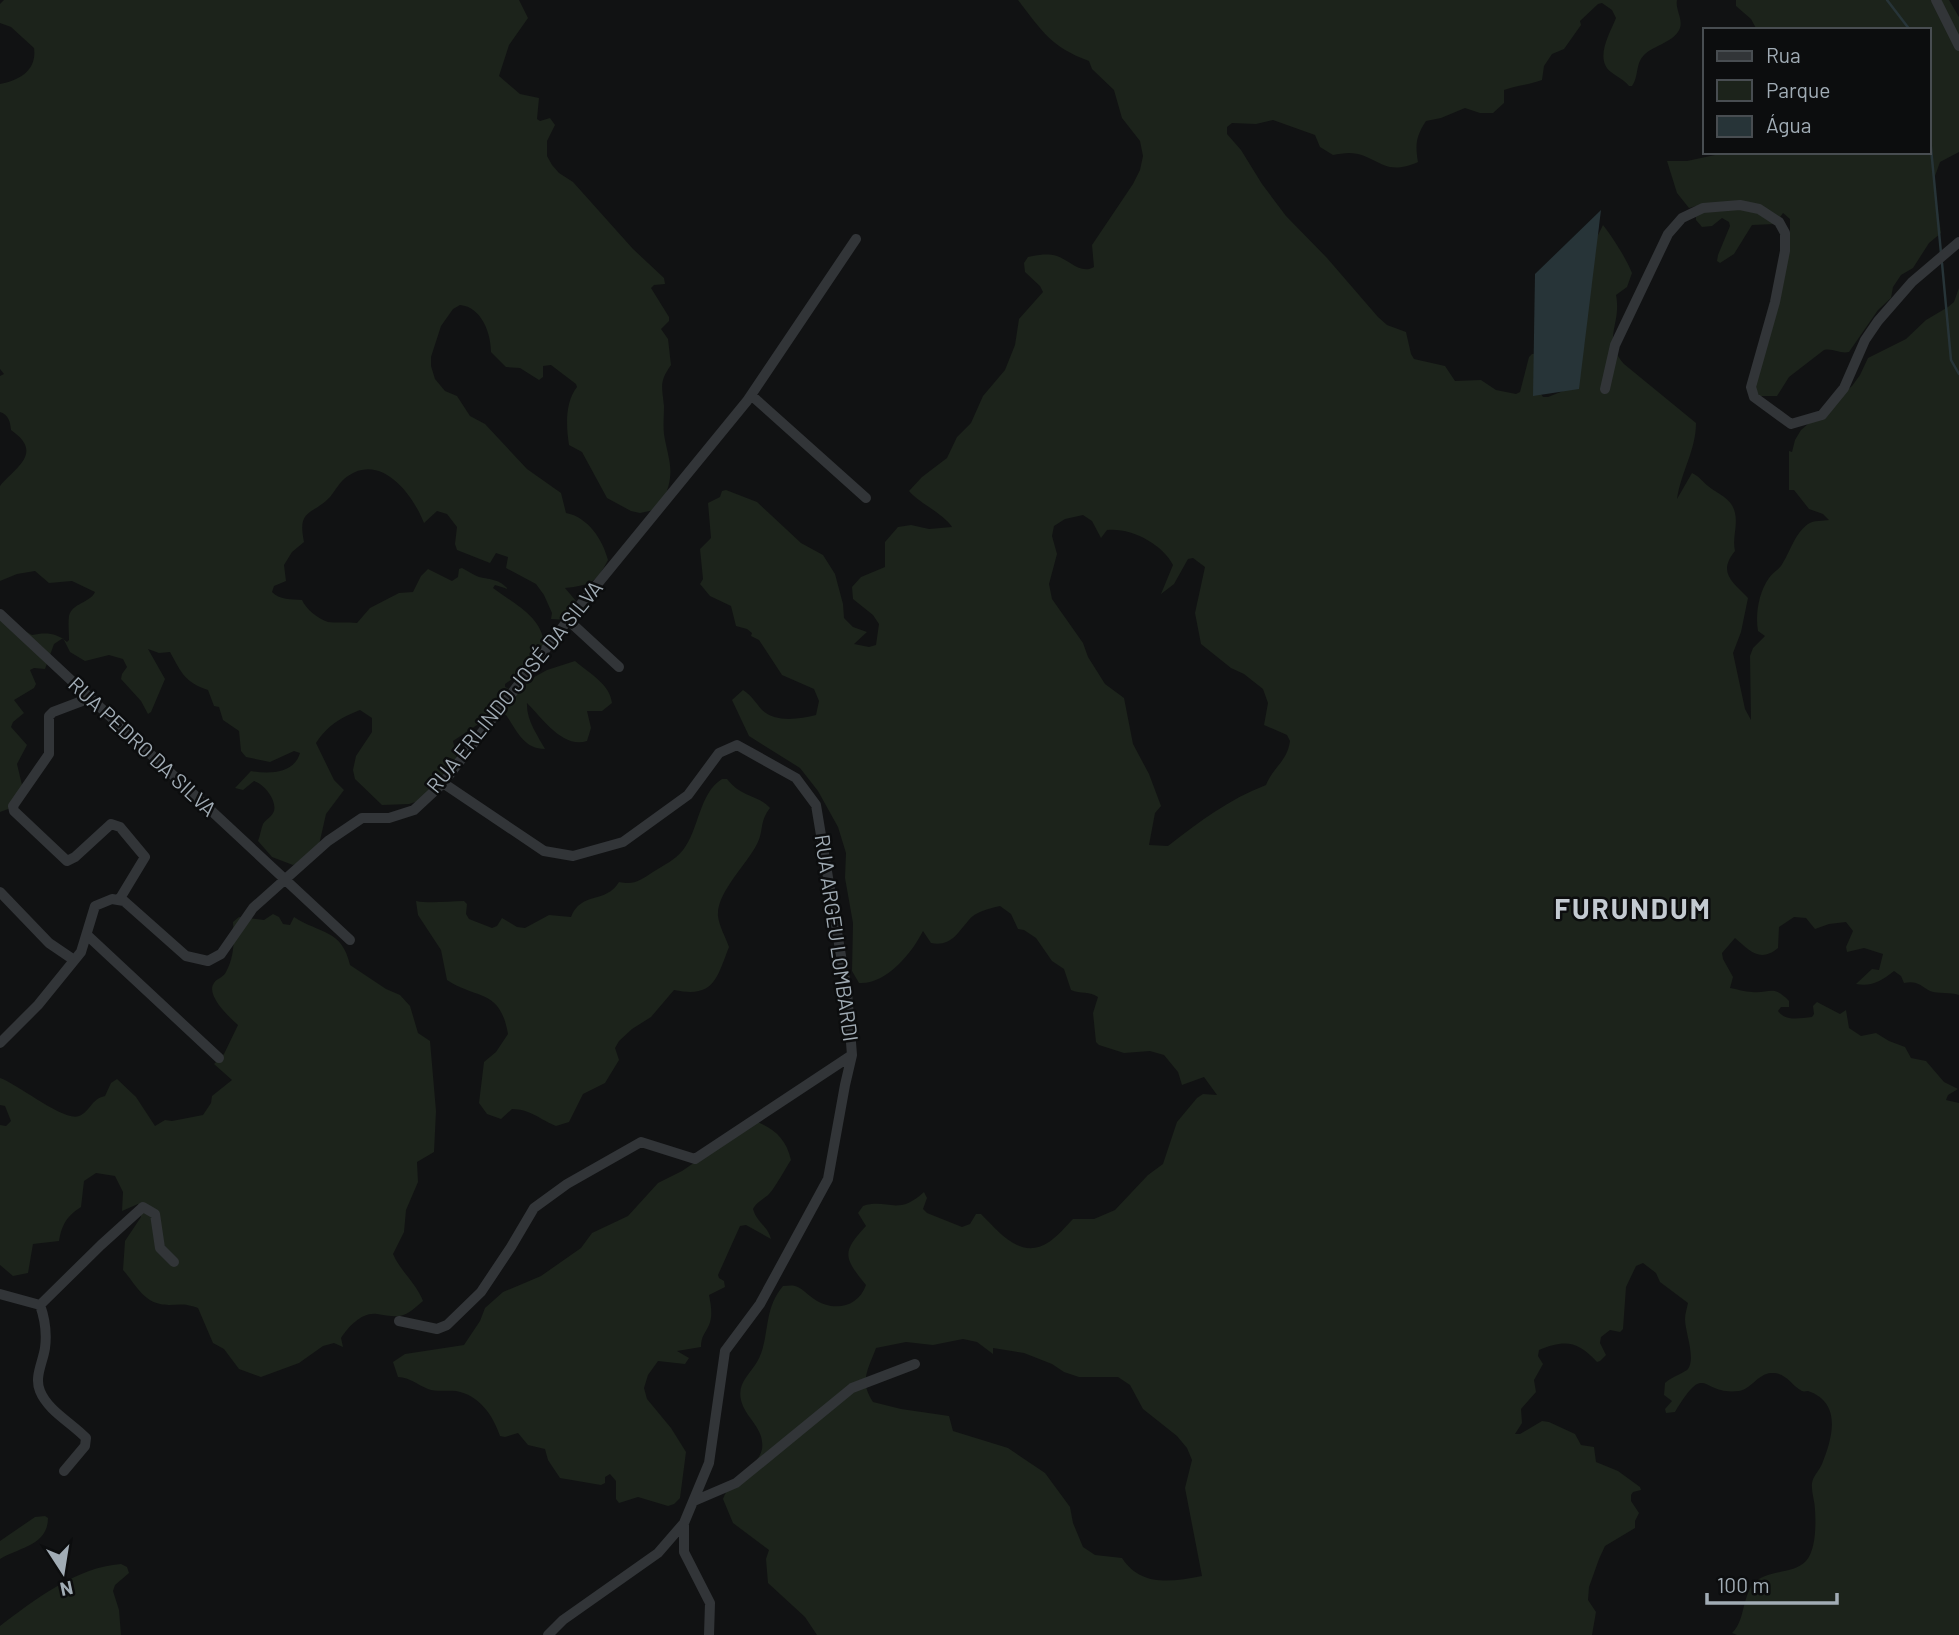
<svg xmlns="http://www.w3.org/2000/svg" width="1959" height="1635" viewBox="0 0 1959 1635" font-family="Barlow,sans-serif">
<rect width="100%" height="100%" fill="#111213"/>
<path fill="#1c231b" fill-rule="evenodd" d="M4 0H519L528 18 509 45 499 76 520 94 539 98 537 119 540 121 550 118 555 125 547 141V156L552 165 559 173 573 182 633 249 664 278 665 284 654 285 651 288 669 317V321L661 329 668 339 671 365C659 382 662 386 664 406 664 416 663 425 664 434 666 449 672 463 670 478 669 489 663 500 659 509L640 513 631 511 607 498 582 452 569 445C566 426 565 402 577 387L576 384 551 365 543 366V377L539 380 520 368 506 367 491 352C491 334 482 307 460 305L453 309 441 326 431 357V366L435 379 445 391 457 396 470 416 485 424 527 469 561 493 566 513C588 517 603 540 608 560 596 583 591 585 565 588L576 601 571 620 551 619 552 613 544 595 536 584 506 568 508 557 496 553 490 563 457 550 455 544 457 527 447 514 437 511 424 523C413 495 382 453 348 476 339 482 336 490 330 497 312 516 297 508 304 542L292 552 284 565 286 581 274 586 272 592C279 600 292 599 302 600 306 609 318 619 328 622 334 623 348 622 357 623L370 608 399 593 413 592 421 576 428 569 452 581 458 577 459 569 462 568C468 571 474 575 479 577 492 580 499 579 508 589L495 585 493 588C514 604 543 617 544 645L527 669 505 684V687L511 690 547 670 575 661C589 673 610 684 612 703L602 711H587L591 728 587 741C563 749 542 718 527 703 526 720 538 736 545 749 524 749 517 731 506 715L495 713 453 741 458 763 422 800 409 804 382 805 355 779 353 770 356 756 372 732V718L360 710C340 718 328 725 316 743L334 780 344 790 326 814 319 845 304 860 293 865 272 857 258 841C260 836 261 829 263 824 266 819 272 817 274 811 277 800 264 784 254 781L243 790 235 788 251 771C269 774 294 774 300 753L294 751 270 762 246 757 241 751 239 731 223 720 219 707 214 706 208 690C185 682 182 674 170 652L159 653 148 649 165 679 151 712 148 714 141 701 121 679 122 674 127 667 123 659 109 655 85 661 70 652 63 638 54 644 45 669 34 668 30 670 36 684 34 688 14 700 24 713 13 722 11 727 27 745 17 764 22 785 11 808 0 812V617L32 635C46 632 57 633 67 642L69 640C69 633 68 623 69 616 72 603 90 603 95 592L72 581 49 583 35 571 17 574 0 581V486C16 467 44 453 11 430 10 422 9 415 0 412V376L4 374 0 369V84C20 80 37 70 34 48L11 27 0 23V4Z
M1018 0H1677C1675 9 1683 19 1680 28 1675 42 1654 45 1644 55 1635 64 1639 76 1632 86H1629C1623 79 1617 77 1611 72 1594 59 1610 33 1616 18L1612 10 1602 3 1598 4 1580 21 1581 25 1564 49 1552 54 1544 66 1542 80C1529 85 1517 85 1504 90V103L1493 113H1480L1465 108 1441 118 1426 121C1416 136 1415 145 1418 162 1382 178 1378 154 1349 153 1344 153 1338 154 1333 155L1320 147 1315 135 1273 120 1256 124 1232 123 1227 127V134L1241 150 1262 184 1286 216 1327 258 1378 317 1387 325 1406 332 1411 354 1414 359 1445 366 1455 381 1481 380 1496 390 1516 394 1520 392 1529 357 1532 354H1540L1539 391 1543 397H1548L1563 391 1597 237 1603 225C1613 238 1626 258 1632 273L1627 287 1616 295C1622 326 1601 338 1624 364L1696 423C1696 450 1681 472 1677 499L1692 473C1700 477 1702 481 1708 486 1719 495 1732 498 1735 513 1738 526 1732 538 1735 551 1717 573 1733 582 1748 598L1741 632 1733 653 1745 709 1751 720 1750 656 1753 648 1765 636 1758 631C1755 614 1759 592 1769 578 1772 573 1778 570 1781 566 1790 553 1794 534 1808 524 1814 520 1823 521 1829 520L1823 514 1809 509 1794 490H1789V451L1792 452 1795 440 1801 430 1852 386 1860 375 1868 358 1906 339 1926 320 1948 307 1954 302 1959 288V995C1950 992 1938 994 1930 991 1921 986 1917 980 1904 983L1901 976 1894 971C1881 981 1872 987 1856 984L1872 969 1879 970 1883 954 1864 948 1847 952 1846 947 1853 931 1846 922 1829 924 1815 929 1806 918 1794 917 1779 927 1778 948C1760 963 1750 951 1735 938L1722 953 1723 959 1733 977 1730 988C1737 989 1745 992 1752 992 1769 994 1773 984 1789 1001V1007H1781L1778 1011C1786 1022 1800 1018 1812 1017L1814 1014 1813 1006 1817 1002 1840 1014 1846 1010 1849 1028 1861 1036 1876 1033 1889 1041 1905 1047 1911 1058 1926 1061 1944 1082 1958 1089 1948 1095 1946 1100 1959 1103V1635H1737L1732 1633C1745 1621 1742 1598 1753 1584 1766 1569 1793 1575 1806 1561 1816 1550 1816 1524 1815 1510 1815 1501 1811 1492 1812 1483 1813 1476 1819 1471 1822 1464 1832 1439 1843 1403 1808 1391 1806 1391 1804 1392 1802 1391 1791 1385 1786 1372 1771 1373 1758 1374 1751 1389 1739 1391 1700 1396 1707 1359 1675 1412L1666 1413 1665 1409 1672 1401 1664 1395 1665 1383C1671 1377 1686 1372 1688 1369 1696 1358 1685 1332 1685 1319 1685 1314 1687 1308 1688 1303L1660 1282 1656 1273 1643 1263 1636 1266 1626 1287 1623 1329 1620 1332 1610 1330 1601 1337 1600 1343 1606 1355 1600 1361 1597 1362C1578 1341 1565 1339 1539 1350L1538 1356 1543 1364 1534 1380 1536 1392 1521 1409 1522 1423 1515 1434H1520L1542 1421 1549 1422 1575 1434 1581 1445 1594 1447 1596 1462 1618 1471 1640 1487 1641 1490 1633 1492 1631 1495V1501L1639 1513 1635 1521V1528L1605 1546 1599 1559 1589 1587 1588 1600 1596 1612 1592 1635H817L805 1617 768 1583 766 1559 769 1550 733 1523 723 1499C731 1477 758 1468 762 1449 765 1428 745 1418 741 1400 737 1383 750 1374 757 1362 771 1337 762 1311 783 1286 787 1286 791 1285 795 1286 801 1287 808 1295 814 1299 833 1312 858 1308 866 1285 843 1257 842 1252 866 1226L858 1213 863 1206C888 1198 897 1217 924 1192L927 1198 923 1209 927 1213 962 1227 970 1224 976 1214H981C999 1232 1021 1261 1049 1242 1058 1236 1066 1226 1073 1219H1094L1115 1210 1148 1175 1163 1164 1177 1122 1197 1098 1203 1094 1217 1095 1204 1077 1182 1085 1178 1072 1164 1055 1150 1051 1124 1053 1099 1045 1096 1042 1093 1013 1098 997C1090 991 1080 994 1071 990L1064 969 1052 961 1036 938 1024 930 1018 929 1011 914 1000 906C988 909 976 911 968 921 957 934 950 947 931 943L923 931C912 953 886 985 859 983L852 971 853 923 845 878 846 853 838 827 818 791 800 768 749 736 732 700 743 690C752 696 755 702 762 710 776 723 799 719 816 715L819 701 814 689 782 675 759 640 751 636 752 633 747 629 736 626 731 606 710 596 700 584 703 579 700 549 711 538 708 503 720 497 722 491 726 490 757 502 801 543 823 555 835 574 843 604 844 618 853 627 867 632 854 644 869 647 876 645 879 624 873 615 853 599 852 587 861 577 885 567V542L898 527 911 525 929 529 952 527C944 514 919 503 909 491L922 477 947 458 957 437 971 423 983 396 1005 370 1015 345 1019 319 1043 292 1040 286 1025 272 1024 263 1028 257C1038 255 1047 253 1057 256 1069 260 1081 275 1094 267L1092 245 1133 184 1140 170 1143 156 1140 141 1122 118 1114 90 1092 69 1089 61C1051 47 1042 31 1018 0ZM1083 515 1092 521 1101 538 1107 530C1130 527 1163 544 1173 565L1161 594 1174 584 1188 559 1193 558 1205 567 1195 613 1201 644 1231 668 1244 674 1263 689 1268 703 1264 725 1287 735 1290 741C1287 762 1273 767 1266 785 1229 799 1199 822 1168 846L1149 845 1155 813 1161 806 1149 774 1133 744 1124 698 1105 684 1088 657 1083 643 1052 599 1049 584 1057 554 1052 536 1054 526 1065 519ZM963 1339 977 1342 993 1354V1348L1024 1353 1052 1364 1064 1372 1079 1377H1118L1130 1385 1143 1409 1177 1436 1187 1448 1192 1460 1185 1488 1202 1576C1171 1582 1141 1587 1122 1558L1095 1555 1083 1547 1073 1523 1070 1507 1045 1473 1008 1448 953 1431 949 1416 901 1409 873 1402C859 1381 868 1370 876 1348L906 1342 933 1345Z
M1736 0H1949L1959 17V152L1940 162 1935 176V190L1941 233 1929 243 1913 268 1901 275 1893 287 1891 298 1878 310 1849 352C1840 354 1833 348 1824 350L1789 377 1777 396H1756L1748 392 1790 248V219L1783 213 1775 224 1752 225 1734 254 1720 263 1717 261 1718 255 1730 226 1729 222 1722 218 1712 226 1702 227 1696 220V206L1689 208 1677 193 1667 161H1687L1729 152H1929V30H1757L1751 19 1736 6Z
M722 779H727C742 798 757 794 770 808 759 822 764 831 757 844 748 863 716 893 718 916 719 926 726 938 729 947 716 980 714 998 674 990L651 1017 632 1029 619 1041 615 1048 619 1060 605 1083 583 1094 569 1122 556 1126C541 1120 530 1109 512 1109L501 1119 487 1114 479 1103 484 1062 496 1052 508 1034C500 988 477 1000 447 980L441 950 418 915 416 901C431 904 448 901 464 901L467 904 466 914 469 919 492 928 497 926 502 918 517 927 525 928 549 915 571 917C581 891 606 904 619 882 635 885 639 881 653 872 664 865 675 860 683 850 699 830 699 793 722 779Z
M273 914 279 917 283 924 290 925 294 917C320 934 342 929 350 965L386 989 400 995 410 1006 418 1033 430 1041 436 1111 434 1152 417 1162 418 1182 406 1210 404 1232 393 1254C401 1272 416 1283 423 1301 416 1307 409 1314 400 1316 392 1317 385 1315 377 1314 362 1312 349 1326 341 1338L343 1347 334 1343 323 1346 299 1363 261 1377 239 1369 224 1349 213 1343 198 1308C180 1301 174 1307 160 1304 142 1300 134 1282 123 1270L125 1241 141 1217 138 1204 122 1211 123 1192 115 1176 96 1173 84 1181 81 1207C67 1216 62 1224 59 1241L33 1244 28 1273 13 1276 0 1265V1125L6 1126 11 1121 5 1106 0 1105V1078C18 1084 64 1122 79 1116 90 1112 91 1099 105 1096L111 1083 117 1079 136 1097 155 1126 165 1120 172 1121 203 1115 211 1103 212 1096 232 1080 214 1064 224 1054 238 1025C230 1018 205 995 214 983 217 978 223 978 226 972 235 955 234 939 233 922L239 917 264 920Z
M755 1121C775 1129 786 1139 791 1160 785 1169 775 1188 769 1194 763 1200 757 1201 753 1209 757 1223 768 1226 771 1239L746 1225 740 1226 718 1275 719 1278 724 1281 725 1287 709 1295C711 1305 713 1316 709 1325 705 1334 701 1336 701 1347L677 1351 689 1358 685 1364 658 1361 648 1375 644 1388 647 1399 671 1428 686 1452 680 1498 674 1504 668 1506 638 1497 619 1503 616 1499V1481L610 1474 605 1477V1483L601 1485 560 1478 548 1460 545 1449 528 1445 518 1433 505 1437 500 1436C493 1415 479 1395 456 1391 447 1390 436 1392 428 1389 416 1384 411 1378 398 1377L393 1362 405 1354 464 1345 480 1321 485 1308 503 1292 541 1276 581 1248 592 1233 628 1216 658 1183 682 1171Z
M45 1516 48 1518C48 1546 17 1548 0 1559V1541L35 1517Z
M121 1564 127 1567 129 1573 115 1585 113 1591 119 1610 121 1635H0V1626C34 1600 77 1567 121 1564Z"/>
<path fill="#273438" d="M1601 210 1579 389 1533 396 1535 274Z"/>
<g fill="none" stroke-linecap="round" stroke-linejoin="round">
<path stroke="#273438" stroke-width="2.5" d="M1887 0 1910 30
M1929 127 1941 253
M1942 263 1951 360 1959 374"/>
<path stroke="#323538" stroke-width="10" d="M1936 0 1959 46
M1605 389 1615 345 1668 234 1682 218 1703 208 1740 205 1759 209 1779 222 1785 233V251L1775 302 1751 387 1754 397 1791 424 1822 415 1844 388 1865 340 1878 321 1912 282 1959 242
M751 395 866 498
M0 614 350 940
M568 620 619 667
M90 698 53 712 49 716V754L13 806 14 811 67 861 75 857 111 824 120 827 145 857 119 900
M443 783 544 851 573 856 623 842 688 795 719 753 737 745 796 778 816 805 847 992 852 1055 845 1085 828 1179 760 1304 725 1351 709 1463 684 1523 658 1553 563 1620 548 1635
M0 892 49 943 74 960
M87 935 219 1058
M0 1043 38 1005 81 952 95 906 112 899 124 901 186 956 208 961 221 954 253 908 328 841 362 818H389L414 810 443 783 568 620 747 401 856 239
M0 1294 40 1305C45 1319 47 1333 45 1348 43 1362 34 1377 40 1391 48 1411 72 1423 86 1438L85 1446 64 1471
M40 1305 101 1245 143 1207 155 1214 160 1248 174 1262
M399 1321 437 1329 447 1325 481 1292 511 1247 534 1208 567 1184 641 1142 695 1159 852 1055
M694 1501 736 1483 852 1388 915 1364
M684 1523V1552L710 1603 709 1635"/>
</g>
<g text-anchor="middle" stroke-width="5" stroke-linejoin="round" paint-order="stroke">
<g font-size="21" fill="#a1acb5" stroke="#0c0d0e">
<text transform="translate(515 687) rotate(-51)" y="7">RUA ERLINDO JOSÉ DA SILVA</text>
<text transform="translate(142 747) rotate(43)" y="7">RUA PEDRO DA SILVA</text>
<text transform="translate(836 938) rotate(82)" y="7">RUA ARGEU LOMBARDI</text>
</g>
<g font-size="28" font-weight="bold" letter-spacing="2" fill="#c3cad1" stroke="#0c0d0e">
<text x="1633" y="919">FURUNDUM</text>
</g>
</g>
<rect x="1703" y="28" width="228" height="126" fill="#0c0d0e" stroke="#484d51" stroke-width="2"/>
<rect x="1717" y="51" width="35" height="10" fill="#323538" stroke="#484d51" stroke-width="2"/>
<text x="1766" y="63" font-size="21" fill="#a1acb5">Rua</text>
<rect x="1717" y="80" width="35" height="21" fill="#1c231b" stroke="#484d51" stroke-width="2"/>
<text x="1766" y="98" font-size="21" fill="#a1acb5">Parque</text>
<rect x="1717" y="116" width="35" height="21" fill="#273438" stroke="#484d51" stroke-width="2"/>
<text x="1766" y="133" font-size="21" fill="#a1acb5">Água</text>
<g transform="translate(63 1572) rotate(168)" stroke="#0c0d0e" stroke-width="5" paint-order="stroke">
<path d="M0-5L12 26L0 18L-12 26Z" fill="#a1acb5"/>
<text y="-10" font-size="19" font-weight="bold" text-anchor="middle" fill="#a1acb5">N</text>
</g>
<path d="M1707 1593v10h130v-10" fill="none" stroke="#a1acb5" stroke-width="3.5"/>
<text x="1717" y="1593" font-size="21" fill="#a1acb5" stroke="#0c0d0e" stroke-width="5" paint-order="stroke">100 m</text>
</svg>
